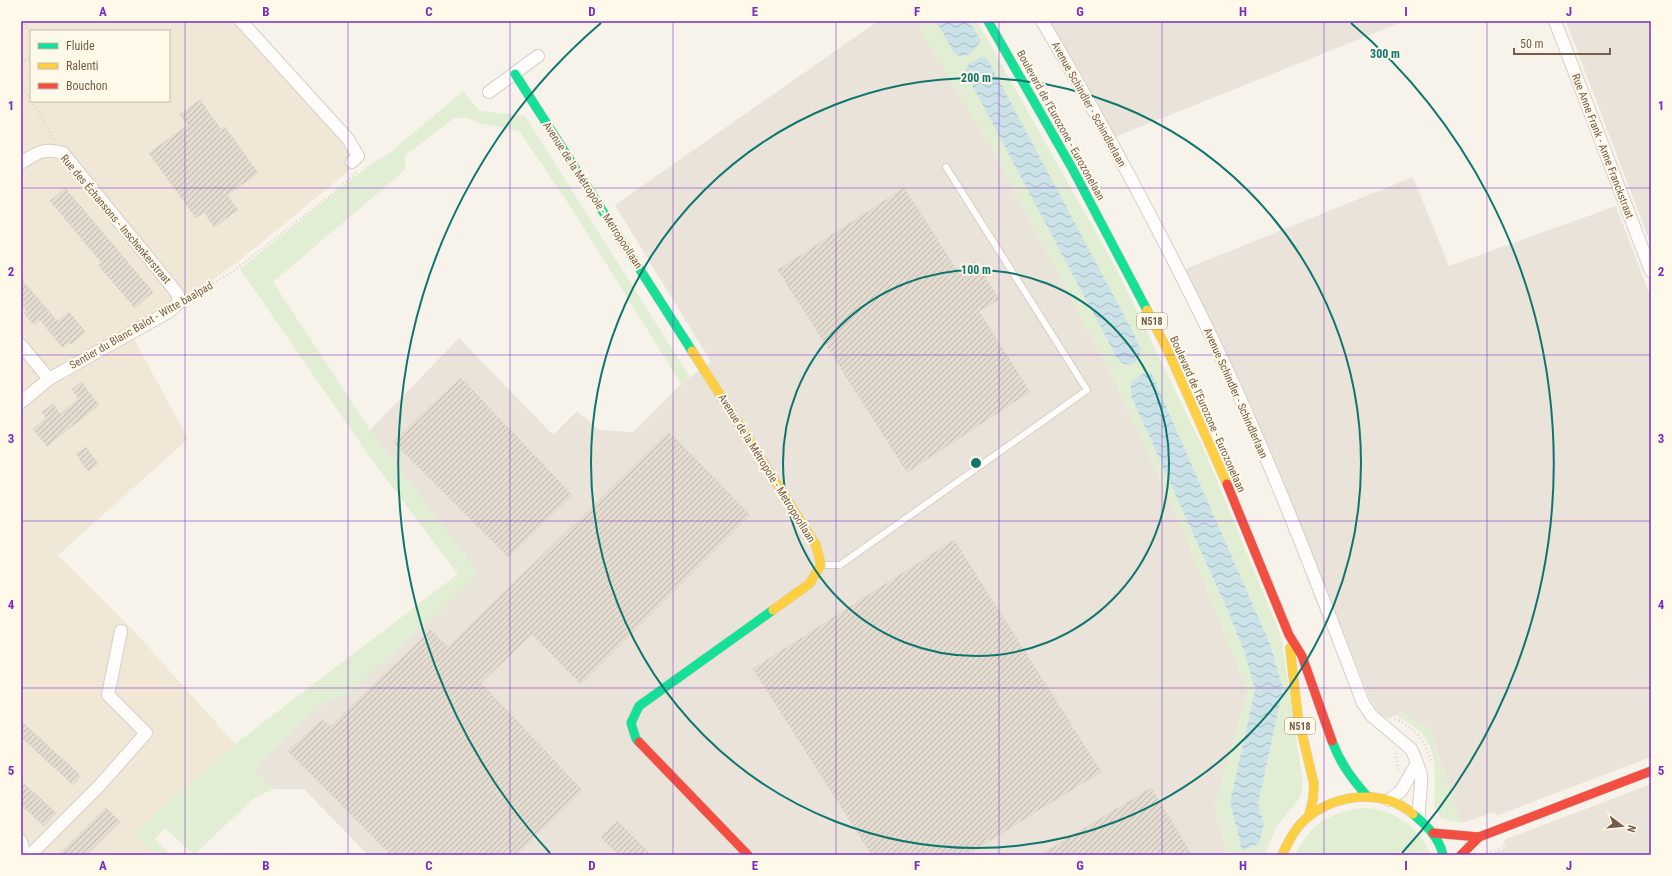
<svg xmlns="http://www.w3.org/2000/svg" width="1672" height="876" viewBox="0 0 1672 876" font-family="'Roboto Condensed',sans-serif">
<defs>
<pattern id="water-waves" width="16" height="10" patternUnits="userSpaceOnUse"><rect width="16" height="10" fill="#cbe3e8"/><path d="M0 5q4-4 8 0t8 0" fill="none" stroke="#a9bbbe"/></pattern>
<pattern id="building-hatch" width="6" height="6" patternUnits="userSpaceOnUse"><rect width="6" height="6" fill="#e4dcd1"/><path d="M-1 1l2-2M0 6l6-6M5 7l2-2" fill="none" stroke="#bdb6ac"/></pattern>
</defs>
<rect width="100%" height="100%" fill="#f7f3ea"/>
<path fill="#f0e7d7" fill-rule="evenodd" d="M21 21H234L351 151 352 168 235 264 191 295 134 339 188 439 58 555 134 631 235 744 134 833 155 855H21ZM31 31H169V101H31Z"/>
<path fill="#eae3da" d="M878 21H915L995 154 1115 381 1184 533 1248 692 1214 807 1228 855H368L304 789H273L254 769 321 704 349 693 479 574 370 430 459 338 553 435 577 411 599 430 633 432 681 384 711 362 615 205Z
M1048 21H1404L1115 137Z
M1566 21H1651V245Z
M1413 177 1449 266 1616 206 1651 298V757L1496 816 1495 812 1461 823 1430 731 1402 712 1388 719 1379 713 1370 699 1313 556 1247 399 1185 269Z
M1651 784V855H1488L1506 848 1504 840Z"/>
<path fill="#e1eed4" fill-rule="evenodd" d="M915 21H936L954 53 958 56H965L979 36 969 21H977L1117 270 1206 454 1281 636 1303 784 1300 798 1276 827 1265 855H1228L1214 807 1248 692 1184 533 1115 381 995 154ZM988 60 1141 350 1119 362 965 71ZM1151 372 1271 646 1283 689 1258 805 1264 824 1259 844 1242 851 1230 802 1255 690 1245 654 1230 616 1131 396 1141 374Z
M463 91 480 111 525 116 690 377 681 384 572 209 519 131 478 123 468 118H454L405 156V170L273 282 370 430 479 574 349 694 321 704 254 769 273 789 253 799 194 855 165 828 155 839 170 855H155L133 833 235 744 458 574 372 460 240 269 372 163 387 155Z
M1401 711 1430 731 1461 823 1442 819 1435 809C1433 783 1441 753 1420 732 1414 726 1404 721 1397 716Z
M1361 808C1393 808 1419 826 1431 855H1295C1310 825 1328 813 1361 808Z"/>
<path fill="url(#water-waves)" d="M936 21H969L981 40C976 50 965 62 954 53Z
M983 56 988 60 1135 336 1141 350C1137 362 1133 368 1119 362L971 83 965 70 969 64Z
M1151 372 1271 646 1283 689 1258 805 1264 824 1259 844 1242 851 1230 802 1255 690 1245 654 1230 616 1131 396V383L1141 374Z"/>
<path fill="url(#building-hatch)" stroke="#e0d6cc" d="M200 100 221 130 225 127 258 173 227 195 238 210 214 227 204 212 196 218 149 153 188 125 180 114Z
M65 188 153 292 135 308 99 266 102 263 50 201Z
M904 188 958 272 975 262 999 299 979 311 1030 392 907 472 778 270Z
M21 279 58 322 69 312 85 332 71 344 69 342 62 347 40 320 34 325 24 313 27 311 21 304Z
M461 378 572 495 508 557 393 442Z
M81 382 99 405 47 446 33 429 46 418 42 412 53 404 60 414 79 399 72 389Z
M669 432 750 515 581 684 532 634 481 683 582 790 516 855H391L288 751 322 720 331 726 431 630 448 647Z
M86 447 98 464 88 471 76 454Z
M954 540 1101 772 966 855H872L753 669Z
M21 721 81 776 73 785 21 737Z
M21 781 56 813 44 826 21 805Z
M1151 788 1192 855H1040Z
M106 808 120 822 87 855H58Z
M617 821 651 855H619L601 837Z"/>
<g fill="none" stroke-linecap="round" stroke-linejoin="round">
<defs>
<path id="lane" d="M822 565H840L1087 390 946 167"/>
<path id="street" d="M241 21 348 139 358 156 352 162
M1042 21C1104 125 1161 233 1214 342 1270 459 1317 582 1363 703L1371 715 1411 749C1414 754 1420 771 1421 776 1422 785 1418 805 1419 817
M1555 21 1651 271
M489 92 538 56
M21 163C37 153 44 147 63 153L173 288 178 295 179 303 170 311 49 379 21 402
M21 345 49 379
M1389 800 1401 791 1416 765
M21 841 24 855
M30 855 100 785 146 733 108 695 121 631"/>
<path id="fast" d="M988 21 1072 168 1147 310
M515 74 692 351
M1332 741C1340 763 1352 779 1367 796
M639 742 636 739 631 723 639 706 773 610
M1413 814C1426 825 1439 837 1443 855"/>
<path id="slow" d="M1147 310 1168 351 1227 484
M692 351 816 545 821 565 809 584 773 610
M1290 648 1298 717 1314 784 1313 799 1309 815
M1282 855C1289 841 1295 827 1308 817 1337 794 1383 788 1413 814"/>
<path id="jam" d="M1227 484 1289 635 1302 656 1332 741
M639 742 748 855
M1433 833 1479 837
M1461 855 1479 837 1651 771"/>
</defs>
<use href="#lane" stroke="#d6cfc6" stroke-width="8"/>
<use href="#street" stroke="#d6cfc6" stroke-width="14"/>
<use href="#fast" stroke="#d6cfc6" stroke-width="10"/>
<use href="#slow" stroke="#d6cfc6" stroke-width="10"/>
<use href="#jam" stroke="#d6cfc6" stroke-width="10"/>
<path stroke="#dad3cd" stroke-width="2.5" stroke-dasharray="1 3" stroke-linecap="butt" d="M23 21 31 34
M21 63 31 57
M21 84 31 101
M31 101 55 140
M189 298 235 270 336 191 356 173
M1395 719H1397C1417 732 1424 737 1431 762
M1396 753 1398 770
M1483 855 1504 847 1503 843"/>
<use href="#lane" stroke="#fefdfc" stroke-width="6"/>
<use href="#street" stroke="#fefdfc" stroke-width="12"/>
<use href="#fast" stroke="#16e098" stroke-width="9"/>
<use href="#slow" stroke="#ffcf43" stroke-width="9"/>
<use href="#jam" stroke="#f24e42" stroke-width="9"/>
</g>
<path fill="none" stroke="#7b2cbf" stroke-width="1" stroke-opacity="0.55" d="M185 21V855M348 21V855M510 21V855M673 21V855M836 21V855M999 21V855M1162 21V855M1324 21V855M1487 21V855M21 188H1651M21 355H1651M21 521H1651M21 688H1651"/>
<g fill="none" stroke="#0f766e" stroke-width="2">
<circle cx="976" cy="463" r="193"/>
<circle cx="976" cy="463" r="385"/>
<path d="M550 853A578 578 0 0 1 601 23M1351 23A578 578 0 0 1 1402 853"/>
</g>
<g text-anchor="middle" stroke-width="4" stroke-linejoin="round" paint-order="stroke">
<g fill="#fff9ea" stroke="#9e8c79" stroke-width="1">
<rect x="1137" y="313" width="30" height="16" rx="3"/>
<rect x="1285" y="718" width="30" height="16" rx="3"/>
</g>
<g font-size="10" font-weight="bold" fill="#755d49">
<text x="1152" y="325">N518</text>
<text x="1300" y="730">N518</text>
</g>
<g font-size="11" fill="#755d49" stroke="#fff9ea">
<text transform="translate(1089 104) rotate(61)" y="4">Avenue Schindler - Schindlerlaan</text>
<text transform="translate(1061 125) rotate(61)" y="4">Boulevard de l'Eurozone - Eurozonelaan</text>
<text transform="translate(1603 146) rotate(69)" y="4">Rue Anne Frank - Anne Franckstraat</text>
<text transform="translate(593 195) rotate(57)" y="4">Avenue de la Métropole - Metropoollaan</text>
<text transform="translate(116 219) rotate(50)" y="4">Rue des Échansons - Inschenkerstraat</text>
<text transform="translate(141 325) rotate(-30)" y="4">Sentier du Blanc Balot - Witte baalpad</text>
<text transform="translate(1236 393) rotate(66)" y="4">Avenue Schindler - Schindlerlaan</text>
<text transform="translate(1208 414) rotate(66)" y="4">Boulevard de l'Eurozone - Eurozonelaan</text>
<text transform="translate(767 468) rotate(58)" y="4">Avenue de la Métropole - Metropoollaan</text>
</g>
</g>
<circle cx="976" cy="463" r="6" fill="#0f766e" stroke="#fff9ea" stroke-width="2"/>
<g font-size="12" text-anchor="middle" font-weight="bold" fill="#0f766e" stroke="#fff9ea" stroke-width="4" stroke-linejoin="round" paint-order="stroke">
<text x="1385" y="58">300 m</text>
<text x="976" y="82">200 m</text>
<text x="976" y="274">100 m</text>
</g>
<rect width="1672" height="876" fill="none" stroke="#fff9ea" stroke-width="44"/>
<rect x="30" y="30" width="140" height="72" fill="#fff9ea" stroke="#c8bbaa"/>
<rect x="38" y="43" width="20" height="6" fill="#16e098" stroke="#c8bbaa"/>
<text x="66" y="50" font-size="12" fill="#755d49">Fluide</text>
<rect x="38" y="63" width="20" height="6" fill="#ffcf43" stroke="#c8bbaa"/>
<text x="66" y="70" font-size="12" fill="#755d49">Ralenti</text>
<rect x="38" y="83" width="20" height="6" fill="#f24e42" stroke="#c8bbaa"/>
<text x="66" y="90" font-size="12" fill="#755d49">Bouchon</text>
<g transform="translate(1622 826) rotate(106)" stroke="#fff9ea" stroke-width="3" paint-order="stroke">
<path d="M0-3L7 15L0 10L-7 15Z" fill="#755d49"/>
<text y="-6" font-size="11" font-weight="bold" text-anchor="middle" fill="#755d49">N</text>
</g>
<path d="M1514 48v6h96v-6" fill="none" stroke="#755d49" stroke-width="2"/>
<text x="1520" y="48" font-size="12" fill="#755d49" stroke="#fff9ea" stroke-width="3" paint-order="stroke">50 m</text>
<rect x="22" y="22" width="1628" height="832" fill="none" stroke="#7b2cbf" stroke-width="1.5"/>
<g font-size="13" text-anchor="middle" font-weight="bold" fill="#7b2cbf">
<text x="103" y="16">A</text>
<text x="266" y="16">B</text>
<text x="429" y="16">C</text>
<text x="592" y="16">D</text>
<text x="755" y="16">E</text>
<text x="917" y="16">F</text>
<text x="1080" y="16">G</text>
<text x="1243" y="16">H</text>
<text x="1406" y="16">I</text>
<text x="1569" y="16">J</text>
<text x="11" y="110">1</text>
<text x="1661" y="110">1</text>
<text x="11" y="276">2</text>
<text x="1661" y="276">2</text>
<text x="11" y="443">3</text>
<text x="1661" y="443">3</text>
<text x="11" y="609">4</text>
<text x="1661" y="609">4</text>
<text x="11" y="775">5</text>
<text x="1661" y="775">5</text>
<text x="103" y="870">A</text>
<text x="266" y="870">B</text>
<text x="429" y="870">C</text>
<text x="592" y="870">D</text>
<text x="755" y="870">E</text>
<text x="917" y="870">F</text>
<text x="1080" y="870">G</text>
<text x="1243" y="870">H</text>
<text x="1406" y="870">I</text>
<text x="1569" y="870">J</text>
</g>
</svg>
